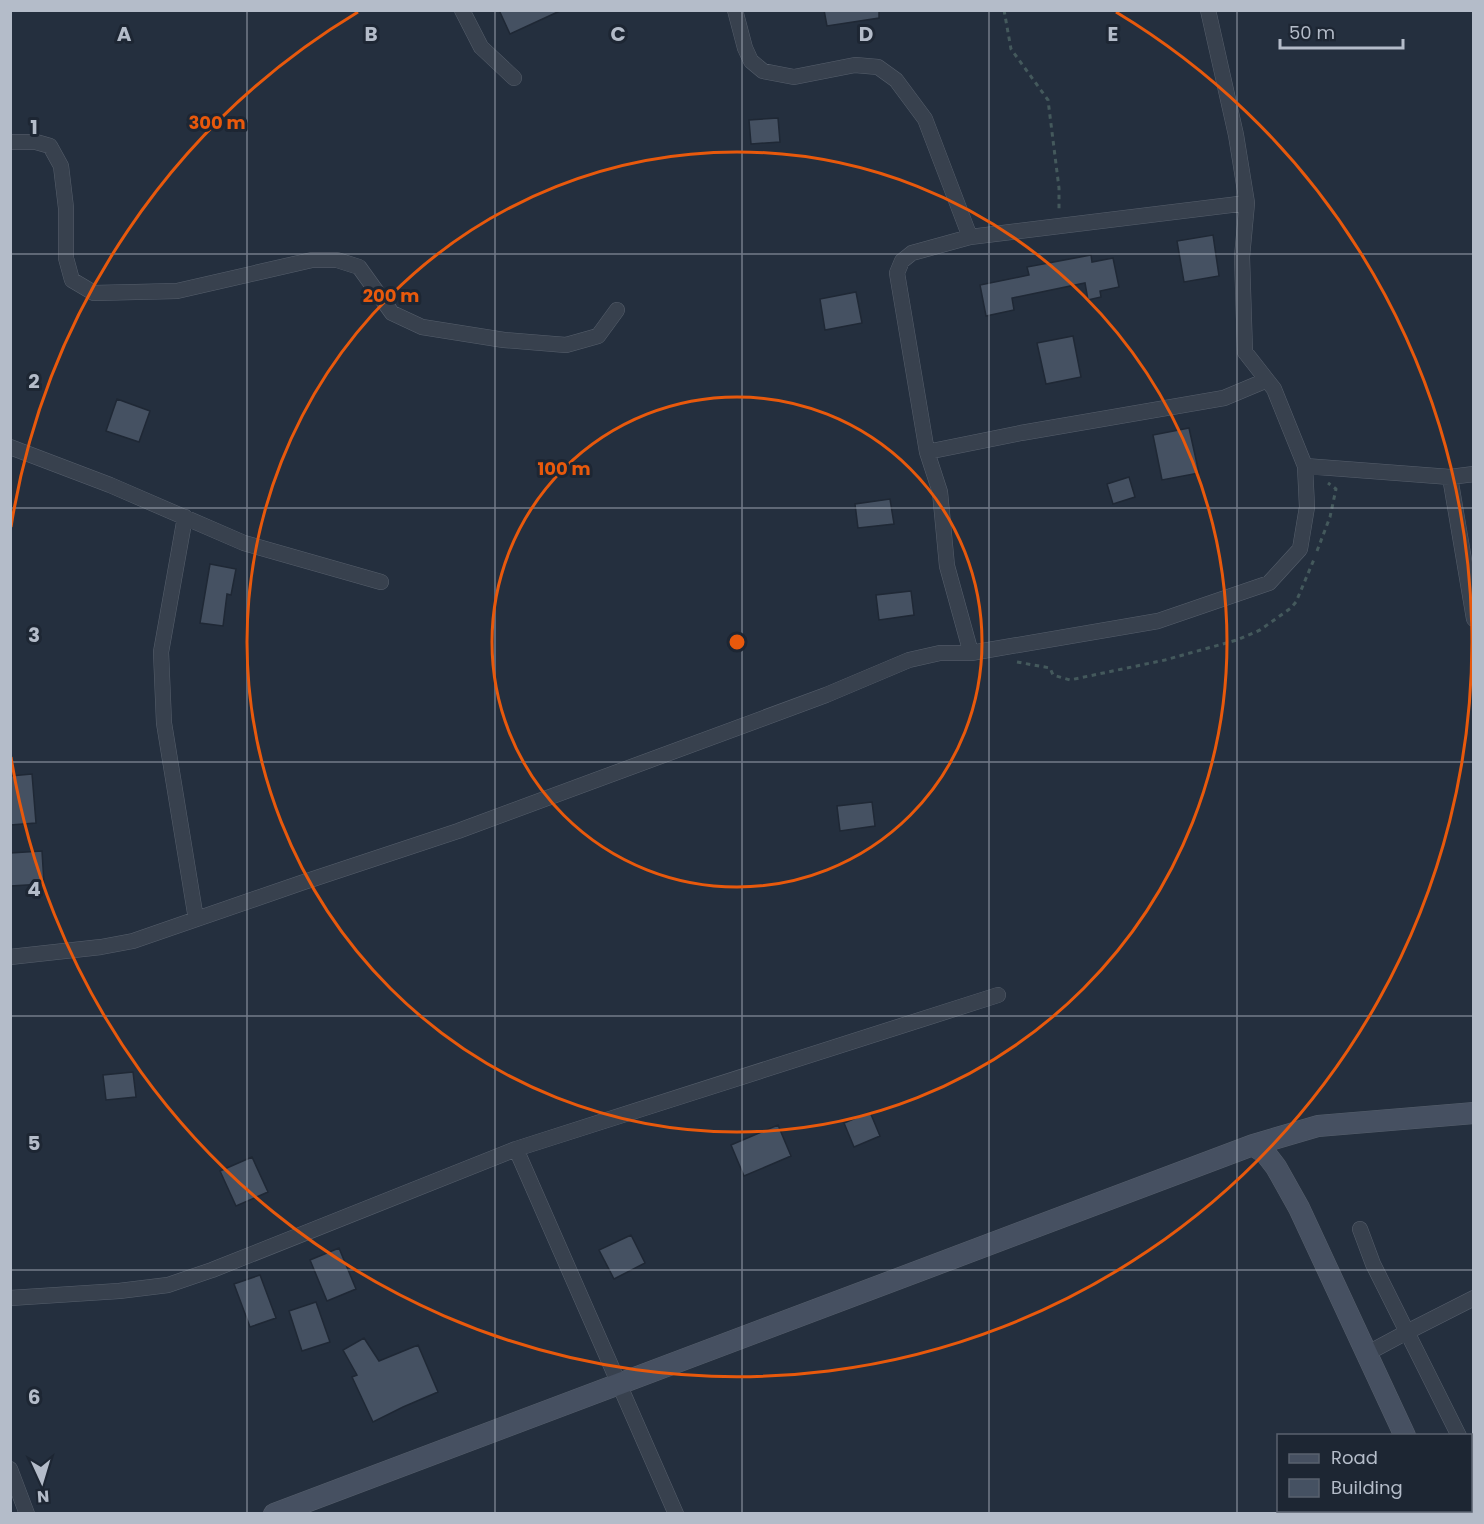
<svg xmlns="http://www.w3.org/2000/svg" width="1484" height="1524" viewBox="0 0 1484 1524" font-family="Poppins,sans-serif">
<rect width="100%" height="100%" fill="#242f3e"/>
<path fill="#455162" stroke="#1f2835" stroke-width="1.5" d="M499 10H562L510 34Z
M824 10H879V18L827 26Z
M778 118 780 142 751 144 749 120Z
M1213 235 1219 276 1184 282 1177 241Z
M1091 255 1092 262 1113 258 1119 287 1100 291 1101 297 1088 300 1085 283 1012 298 1014 310 986 316 980 285 1029 275 1027 267Z
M856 292 862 323 825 330 820 299Z
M1073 336 1081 377 1046 384 1037 343Z
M117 399 150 411 139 442 106 431Z
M1189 428 1199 473 1162 480 1153 435Z
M1129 477 1135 497 1113 504 1107 484Z
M890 499 894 524 858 528 855 504Z
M210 564 236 569 231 595 227 594 223 626 200 623Z
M911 591 914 615 879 620 876 595Z
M32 774 36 823 10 825V776Z
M872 802 875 826 840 831 837 806Z
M42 851 44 884 10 886V853Z
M133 1072 136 1097 106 1100 103 1075Z
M870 1112 880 1136 854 1147 844 1123Z
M778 1125 791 1156 744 1176 731 1145Z
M252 1157 268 1192 236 1206 220 1171Z
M631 1235 645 1263 614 1279 599 1250Z
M339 1248 356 1289 327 1301 310 1260Z
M260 1275 276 1318 250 1327 234 1284Z
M316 1302 330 1342 302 1351 289 1311Z
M364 1338 379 1361 418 1345 438 1392 403 1407 373 1422 352 1377 357 1375 343 1350Z"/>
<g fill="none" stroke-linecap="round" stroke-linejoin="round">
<defs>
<path id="street" d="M462 10 481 47 514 78
M735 10 745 48 751 61 763 71 794 77 855 65 878 67 896 80 925 119 970 237
M10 142H36L50 146 61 166 66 208V258L72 280 94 293 177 291 312 260H337L359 267 392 313 422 327 504 340 566 345 598 336 617 310
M10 447 110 485 244 543 381 582
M927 452 1021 433 1224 398 1267 380
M1305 466 1450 477 1474 474
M1450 477 1474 619
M185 517 161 652 164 723 196 919
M971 653 947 566 940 492 927 452 897 273 902 261 912 253 970 237 1247 203
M10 957 101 947 133 941 301 883 458 831 826 695 909 660 940 653H971L1158 621 1269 583 1300 549 1307 507 1305 466 1274 389 1245 352 1242 257 1247 203 1236 135 1208 10
M516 1149 676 1514
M1360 1229 1373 1264 1407 1332 1474 1298
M10 1298 119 1291 168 1285 212 1270 516 1149 998 995
M1366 1354 1407 1332 1459 1436
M1470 1459 1474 1465
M10 1469 27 1514"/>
<path id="secondary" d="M1253 1145 1318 1126 1474 1113
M1440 1510 1441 1514
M274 1514 1253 1145 1266 1154 1276 1167 1299 1208 1405 1436"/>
</defs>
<use href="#street" stroke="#565f6c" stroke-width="16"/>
<use href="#secondary" stroke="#565f6c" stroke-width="22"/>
<path stroke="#44595c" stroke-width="3" stroke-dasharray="4.5 4.5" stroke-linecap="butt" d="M1004 10 1011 49 1048 100 1059 188V211
M1317 551 1330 517 1336 489 1328 483
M1017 662 1050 668 1053 675 1070 680 1165 660 1237 640 1260 630 1291 608 1296 602 1315 557"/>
<use href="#street" stroke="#38414e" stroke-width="15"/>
<use href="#secondary" stroke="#465061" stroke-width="21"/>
</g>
<path fill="none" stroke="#b4bcc9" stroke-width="1.5" stroke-opacity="0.55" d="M247 10V1514M495 10V1514M742 10V1514M989 10V1514M1237 10V1514M10 254H1474M10 508H1474M10 762H1474M10 1016H1474M10 1270H1474"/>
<g fill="none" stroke="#e8590c" stroke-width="3">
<circle cx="737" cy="642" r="245"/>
<circle cx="737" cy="642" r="490"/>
<path d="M11 527A735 735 0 0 1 358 12M1116 12A735 735 0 1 1 11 757"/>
</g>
<g font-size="20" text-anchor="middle" font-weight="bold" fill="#b4bcc9" stroke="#1d2633" stroke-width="6" stroke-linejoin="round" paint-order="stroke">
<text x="124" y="41">A</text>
<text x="371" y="41">B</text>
<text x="618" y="41">C</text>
<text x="866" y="41">D</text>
<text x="1113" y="41">E</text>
<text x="34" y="134">1</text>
<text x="34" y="388">2</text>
<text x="34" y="642">3</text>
<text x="34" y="896">4</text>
<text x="34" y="1150">5</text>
<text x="34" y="1404">6</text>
</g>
<circle cx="737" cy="642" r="9" fill="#e8590c" stroke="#1d2633" stroke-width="3"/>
<g font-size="18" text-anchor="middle" font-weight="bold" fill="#e8590c" stroke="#1d2633" stroke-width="6" stroke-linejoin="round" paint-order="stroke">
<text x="217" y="129">300 m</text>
<text x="391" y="302">200 m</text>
<text x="564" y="475">100 m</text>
</g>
<rect width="1484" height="1524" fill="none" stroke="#b4bcc9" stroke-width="24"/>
<rect x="1277" y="1434" width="195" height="78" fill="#1d2633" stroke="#59626f" stroke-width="1.5"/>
<rect x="1289" y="1454" width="30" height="9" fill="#465061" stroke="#59626f" stroke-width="1.5"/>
<text x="1331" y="1464" font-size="18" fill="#b4bcc9">Road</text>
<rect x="1289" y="1479" width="30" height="18" fill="#455162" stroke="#59626f" stroke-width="1.5"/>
<text x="1331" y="1494" font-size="18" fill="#b4bcc9">Building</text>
<g transform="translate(42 1482) rotate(176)" stroke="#1d2633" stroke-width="4.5" paint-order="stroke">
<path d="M0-4.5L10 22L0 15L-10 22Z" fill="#b4bcc9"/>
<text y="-9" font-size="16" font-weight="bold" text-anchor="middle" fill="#b4bcc9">N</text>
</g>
<path d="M1280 39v9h123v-9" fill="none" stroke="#b4bcc9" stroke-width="3"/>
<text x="1289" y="39" font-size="18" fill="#b4bcc9" stroke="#1d2633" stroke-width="4.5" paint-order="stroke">50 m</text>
</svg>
